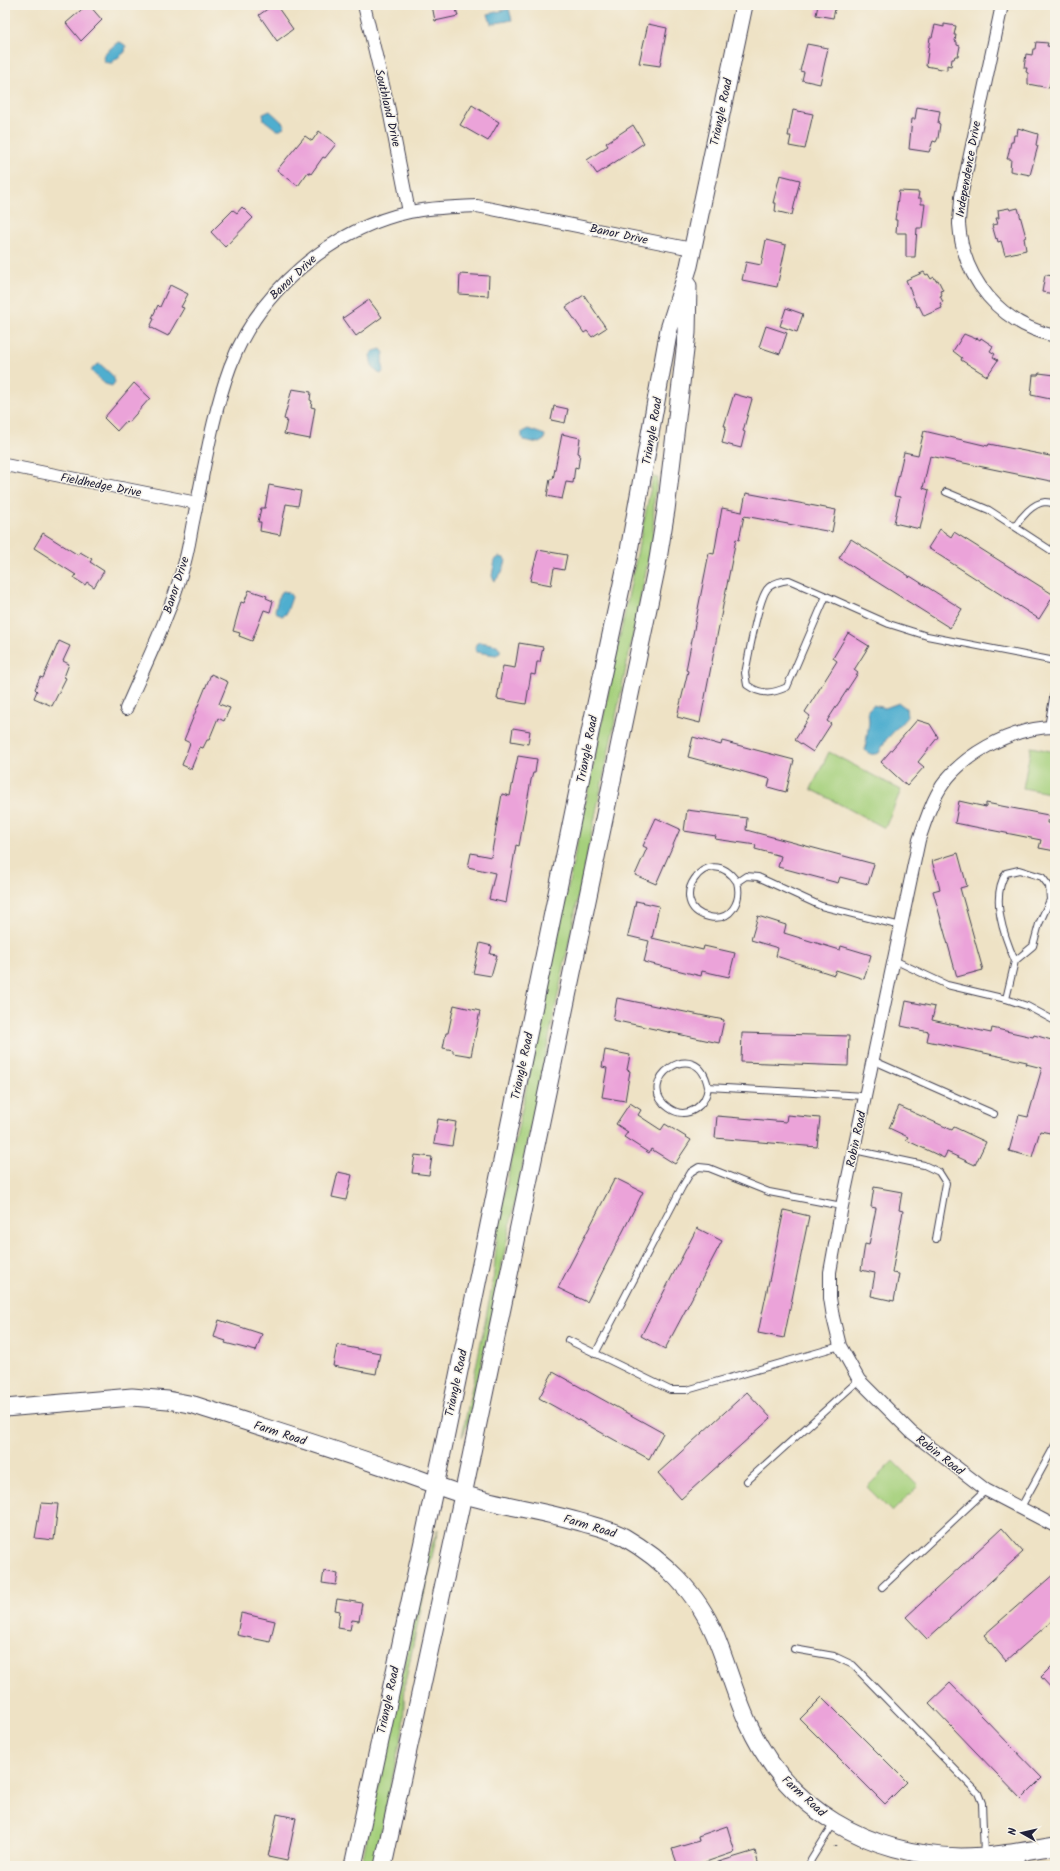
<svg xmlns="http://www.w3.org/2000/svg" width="1060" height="1871" viewBox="0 0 1060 1871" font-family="Kalam,sans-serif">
<rect width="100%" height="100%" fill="#f7f3e8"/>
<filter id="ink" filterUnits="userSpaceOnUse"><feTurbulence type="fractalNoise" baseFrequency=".025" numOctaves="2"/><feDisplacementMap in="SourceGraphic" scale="8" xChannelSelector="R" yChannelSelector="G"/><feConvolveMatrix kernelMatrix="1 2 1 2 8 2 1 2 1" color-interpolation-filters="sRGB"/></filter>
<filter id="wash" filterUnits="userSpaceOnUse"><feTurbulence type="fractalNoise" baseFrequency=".012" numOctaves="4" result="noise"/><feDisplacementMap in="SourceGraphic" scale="16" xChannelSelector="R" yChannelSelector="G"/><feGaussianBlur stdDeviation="0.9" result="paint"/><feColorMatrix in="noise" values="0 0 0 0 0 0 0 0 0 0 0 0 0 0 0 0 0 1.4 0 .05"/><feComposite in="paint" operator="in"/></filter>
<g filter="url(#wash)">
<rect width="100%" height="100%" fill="#eee2c5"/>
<path fill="#a5d07c" stroke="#64795c" d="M653 477 658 478 654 500 653 538 470 1418 462 1437 493 1282 498 1225Z
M1031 747 1055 752V794L1023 788Z
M829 752 901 790 885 828 811 789Z
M893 1461 918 1486 892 1512 867 1487Z
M438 1529 405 1683 403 1728 374 1866H361L428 1556Z"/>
<path fill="#50aecf" stroke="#396885" d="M509 9 512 20 491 24 488 14Z
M118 42 122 43 126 46 125 52 111 63 105 62 103 58 104 54Z
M270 111 283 123 285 126 281 130H277L264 120 263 114Z
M381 349 384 353 382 362 384 370 381 374C372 371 371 363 370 355L374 351Z
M100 364 113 376 115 382 112 386 105 384 92 372V369L96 365Z
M528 429 545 435 544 440 539 443 523 440 522 437V432Z
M499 557 504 558 506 561 502 572 495 581 492 576 495 560Z
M284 591 289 593 292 597 286 614 282 616 278 614 275 610 280 593Z
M479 642 497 645 500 649V653L496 655 477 652 475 649 476 644Z
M899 703 906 708 907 717 885 741 879 753C872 755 870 755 865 750L869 722 868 710 873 705 885 708Z"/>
<g id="blocks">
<path fill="#eba3d9" d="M87 5H89L102 20 81 41 66 23Z
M273 5H276L293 29 277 41 259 15Z
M432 5H455L458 16 435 21Z
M818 5H836L833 18 816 15Z
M648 24 667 28 660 66 639 63Z
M944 24 956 26 954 35H956L955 41 957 42V45L960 46 958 56H955L954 59H952L951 66 947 65V70L926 66 930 37H932L935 25 944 27Z
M1036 42 1048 43 1047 46 1055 47V63L1049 88 1028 84V73L1026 72 1027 68H1024L1026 54 1032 55 1033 49H1035Z
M807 44 828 48 820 84 802 80 804 72 800 71Z
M472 105 499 122 488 141 460 125Z
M917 107 940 111 938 123 940 124 938 138 936 142 933 141 929 152 909 149 912 119H915Z
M793 110 813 114 805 149 789 146 791 136H788Z
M633 125 644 143 597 174 587 160 608 146 606 143Z
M1018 128 1038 134 1036 145 1038 146 1030 175 1010 171 1011 159H1007L1008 156 1011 142H1013L1014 135H1017Z
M319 131 336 144 325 158 323 157 311 174 308 172 298 186 277 170 305 136 312 141Z
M780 175 800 180 792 215 775 211 776 203H773Z
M899 191 919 192 918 198H921V204H925L922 228H917L915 257H906V233H896L897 220H895Z
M242 207 253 218 225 247 211 232 233 210 237 213Z
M1009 208 1010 210 1018 208 1026 237 1024 238 1026 250 1005 255 1001 241 998 242 997 238 996 239 992 225 998 224 996 218H999L998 210Z
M766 240 786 245 777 287 742 280 746 262 761 265Z
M924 272 926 275 928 274 931 279 934 277 936 281 938 280 943 290 940 291 942 295 940 296 943 302 940 303 942 308 924 316 919 306 917 307 906 280Z
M460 274 489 276 488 296 459 294Z
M1045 275 1055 276V294L1042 292Z
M170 285 188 294 181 307 184 308 168 336 150 327 154 319 152 318 158 305 160 307Z
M584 295 606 328 592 337 587 331 584 333 566 307Z
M369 300 382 317 356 336 343 318Z
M786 308 803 314 797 332 780 326Z
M766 326 787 333 780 354 759 347Z
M964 334 976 339 977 338 980 340 981 338 993 346 990 351 995 354 993 357 998 360 987 376 961 360 962 358 953 351Z
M1039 373 1055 375V400L1031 395 1033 375H1038Z
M134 383 150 398 128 423 126 421 117 431 104 418Z
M292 389 311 392 310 400 312 401 311 407 315 408 310 439 284 434 287 420 284 419Z
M734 394 752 399 743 431 745 432 741 448 722 443 726 426H724Z
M554 406 568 409 565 423 551 420Z
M924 431 988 446 989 444 1055 457V482L930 456 923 488 929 490 920 529 894 523 900 497 894 496 904 452 918 455Z
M562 434 580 438 578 453 580 454 578 468 575 467 573 483 566 482 562 499 547 496 550 479H553Z
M269 485 301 491 298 506 286 504 280 535 260 531 261 522H258L261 508H265Z
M746 493 836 510 832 532 744 516 739 540 736 539 700 723 677 717 688 671 686 670 709 553 714 554 722 508 742 512Z
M940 529 951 537 954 532 1054 595 1039 619 928 548Z
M43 533 78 555 80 552 92 559 90 562 104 571 94 587 87 582 85 585 74 578 76 575 34 548Z
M851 539 909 576V578L910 576 962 609 950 628 839 558Z
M538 550 567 555 564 570 554 568 551 585 530 581Z
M249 590 267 596 266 598 273 601 270 612 264 610 252 641 239 636 240 633 233 631 241 602 244 603Z
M848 633 869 646 854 670 858 673 827 721 831 724 813 752 795 740 810 716 805 712 837 661 833 658Z
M59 641 70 646 63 661 69 664 64 677 66 678 52 706 34 698 37 691 35 689 40 677 43 678Z
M519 643 543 647 540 662H537L535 675 531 674 526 704 497 699 503 666 515 668Z
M211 674 228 682 219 704 230 708 224 721 218 718 209 740H207L203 748 200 747 191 769 182 765 190 743 184 740Z
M917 720 930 724 938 737 918 762 924 767 907 786 881 762Z
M513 728 530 731 528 744 511 741Z
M693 737 721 745 722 741 794 760 786 792 768 787 770 779 688 757Z
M518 756 537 759 535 773H533L531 780 519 846 516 845 506 903 489 899 495 873 468 867 471 853 491 857 502 794 510 796Z
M959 801 986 807V803L1048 815 1047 823 1055 824V851L1039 848 1041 840 955 823Z
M687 810 747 818 746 830 874 864 868 884 840 877 838 883 778 867 781 856 755 849 756 845 715 839 716 836 684 831Z
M656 818 680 829 656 884 635 875 647 848 643 846Z
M958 853 967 886 960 888 983 970 957 977 933 891 940 889 932 861Z
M636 901 659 906 652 938 703 950 704 946 735 953 729 977 702 971 701 976 644 962 649 941 628 936Z
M758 916 786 925 784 933 840 950 841 946 871 955 864 979 836 970 834 975 776 956 778 948 751 940Z
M480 943 492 946 490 954 497 955 491 976 473 973Z
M617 998 724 1020 719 1043 613 1020Z
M906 1001 935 1007 932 1020 991 1033 992 1028 1033 1037 1034 1035 1055 1041V1114L1050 1133 1040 1131 1032 1157 1009 1151 1019 1115 1028 1117 1042 1068 1026 1064 1027 1062 927 1041 929 1032 901 1026Z
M454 1005 480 1011 471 1056 453 1053V1050L443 1048 446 1033H448Z
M742 1033 849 1036 848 1066 741 1062Z
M605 1050 630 1055 627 1070 630 1071 625 1101 602 1097 607 1068 602 1067Z
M630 1103 641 1110 638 1115 661 1130 665 1124 691 1140 675 1164 651 1149 649 1153 624 1137 628 1132 616 1124Z
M899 1106 952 1130 954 1127 986 1142 975 1165 947 1152 944 1158 906 1140 908 1137 889 1128Z
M787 1115 820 1118 817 1147 715 1138 717 1116 786 1122Z
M438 1119 456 1122 452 1146 434 1143Z
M415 1155 432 1157 429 1175 412 1173Z
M338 1172 352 1175 346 1200 332 1197Z
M615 1178 643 1192 587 1302 558 1288Z
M874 1187 902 1192 899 1210 903 1211 892 1273 899 1274 894 1301 871 1296 875 1273 861 1270 865 1244 869 1245 876 1208 871 1207Z
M784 1210 809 1216 784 1338 758 1333Z
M697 1228 722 1241 665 1349 641 1336Z
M219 1320 262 1334 256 1351 225 1343 226 1341 214 1337Z
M337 1345 380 1353 376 1374 333 1366Z
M553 1372 663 1433 649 1459 539 1398Z
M747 1392 771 1418 681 1499 658 1473Z
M41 1503 58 1504 54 1540 35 1538Z
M1002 1528 1023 1552 927 1639 906 1617Z
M324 1571 338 1574 336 1585 322 1583Z
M1055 1573V1618L1006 1661 984 1635Z
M337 1599 362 1603 359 1621 352 1620 350 1630 338 1628 340 1611 335 1610Z
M241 1613 275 1621 270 1642 237 1635Z
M1055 1663V1692L1041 1677Z
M950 1683 1042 1778 1021 1799 929 1703Z
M822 1697 907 1782 885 1804 800 1719Z
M277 1814 296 1818 287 1861 268 1857Z
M727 1826 735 1852 694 1866H678L672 1849 699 1841 698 1836Z
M755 1851 759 1866H716L715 1863Z"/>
</g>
</g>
<g filter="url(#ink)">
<use href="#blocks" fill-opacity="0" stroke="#413f50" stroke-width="1"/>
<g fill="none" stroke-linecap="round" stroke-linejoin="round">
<defs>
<path id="lane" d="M946 492 989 510 1055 553
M1015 527C1021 517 1033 503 1045 502 1048 502 1052 503 1055 504
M789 580 826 596 787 687C772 694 761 695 747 685L745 673C749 656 758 596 769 587 775 582 782 581 789 580Z
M826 596 889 624 927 636 1055 661
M1048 727 1055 687
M737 882C742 901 731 922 709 917 663 906 707 838 737 882L746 876 758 877 821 906 901 926
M894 960 947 985 1006 999 1027 1006 1055 1021
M1006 999 1015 961 1033 946 1039 924 1050 900 1049 886 1042 877 1019 870 1006 873C990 898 1004 936 1015 961
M872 1060 994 1114
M708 1087C706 1106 687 1121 669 1108 631 1082 698 1033 708 1087L865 1096
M854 1150 924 1165 939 1172 946 1183 936 1239
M568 1340 670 1390H687L840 1346
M595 1354 682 1187 691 1172 699 1167 709 1168 769 1192 842 1206
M747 1481 859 1380
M1020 1509 1055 1445
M882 1587 986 1490
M794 1649 834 1656 853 1665 978 1793 982 1803 984 1855
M809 1866 811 1860 834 1823"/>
<path id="street" d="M364 5 389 110 409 212
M1002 5 961 197C961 206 959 215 959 224 963 280 1001 324 1055 336
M5 465 197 503
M126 709C146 663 169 617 183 568 188 553 190 537 193 522 204 471 212 416 230 367 258 292 331 229 410 212 432 207 454 207 477 206L692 249
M1055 727C1012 727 957 756 937 794 929 809 924 825 919 840L842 1206 830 1272V1298L833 1317 840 1346 859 1380 911 1432 986 1490 1055 1526
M1016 1853 1018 1866"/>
<path id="secondary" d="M5 1408 132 1397 168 1400 194 1405C265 1428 337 1450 408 1475 426 1481 444 1489 462 1494 502 1506 544 1511 584 1523 598 1527 612 1530 624 1537 662 1559 698 1593 715 1635 727 1664 735 1695 748 1723 787 1810 868 1855 961 1857 993 1857 1024 1851 1055 1846
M353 1866 444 1444 593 718 628 556 669 329 689 266 744 5
M383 1866 463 1495 657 565 666 510 687 333 688 286"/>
</defs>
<use href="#lane" stroke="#413f50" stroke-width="8"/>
<use href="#street" stroke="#413f50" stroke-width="14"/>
<use href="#secondary" stroke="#413f50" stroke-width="19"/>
<path stroke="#413f50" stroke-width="2.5" stroke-dasharray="1 3" stroke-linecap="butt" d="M835 1847V1844"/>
<use href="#lane" stroke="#fff" stroke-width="6"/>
<use href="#street" stroke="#fff" stroke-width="12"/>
<use href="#secondary" stroke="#fff" stroke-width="17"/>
</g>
</g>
<g text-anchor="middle" stroke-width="3" stroke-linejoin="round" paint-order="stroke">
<g font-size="12" fill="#22223b" stroke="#f7f3e8">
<text transform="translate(388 108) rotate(77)" y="4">Southland Drive</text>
<text transform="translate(721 112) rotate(-78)" y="4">Triangle Road</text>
<text transform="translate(968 169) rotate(-80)" y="4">Independence Drive</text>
<text transform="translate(619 234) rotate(12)" y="4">Banor Drive</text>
<text transform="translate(293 277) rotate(-43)" y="4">Banor Drive</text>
<text transform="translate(652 431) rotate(-80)" y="4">Triangle Road</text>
<text transform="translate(101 485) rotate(11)" y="4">Fieldhedge Drive</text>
<text transform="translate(176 585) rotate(-72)" y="4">Banor Drive</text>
<text transform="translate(587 749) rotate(-79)" y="4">Triangle Road</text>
<text transform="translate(522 1066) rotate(-78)" y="4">Triangle Road</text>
<text transform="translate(856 1139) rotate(-78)" y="4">Robin Road</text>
<text transform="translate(456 1383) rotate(-78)" y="4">Triangle Road</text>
<text transform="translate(280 1433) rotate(18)" y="4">Farm Road</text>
<text transform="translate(940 1455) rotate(38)" y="4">Robin Road</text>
<text transform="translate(590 1526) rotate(17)" y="4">Farm Road</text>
<text transform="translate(388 1700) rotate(-78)" y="4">Triangle Road</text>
<text transform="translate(804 1796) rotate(42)" y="4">Farm Road</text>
</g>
</g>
<rect width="1060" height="1871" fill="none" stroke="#f7f3e8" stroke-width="20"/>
<g transform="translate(1022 1833) rotate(278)" stroke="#f7f3e8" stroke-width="3" paint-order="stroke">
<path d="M0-3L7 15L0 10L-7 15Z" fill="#22223b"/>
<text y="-6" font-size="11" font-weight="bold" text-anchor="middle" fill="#22223b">N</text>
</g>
</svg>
